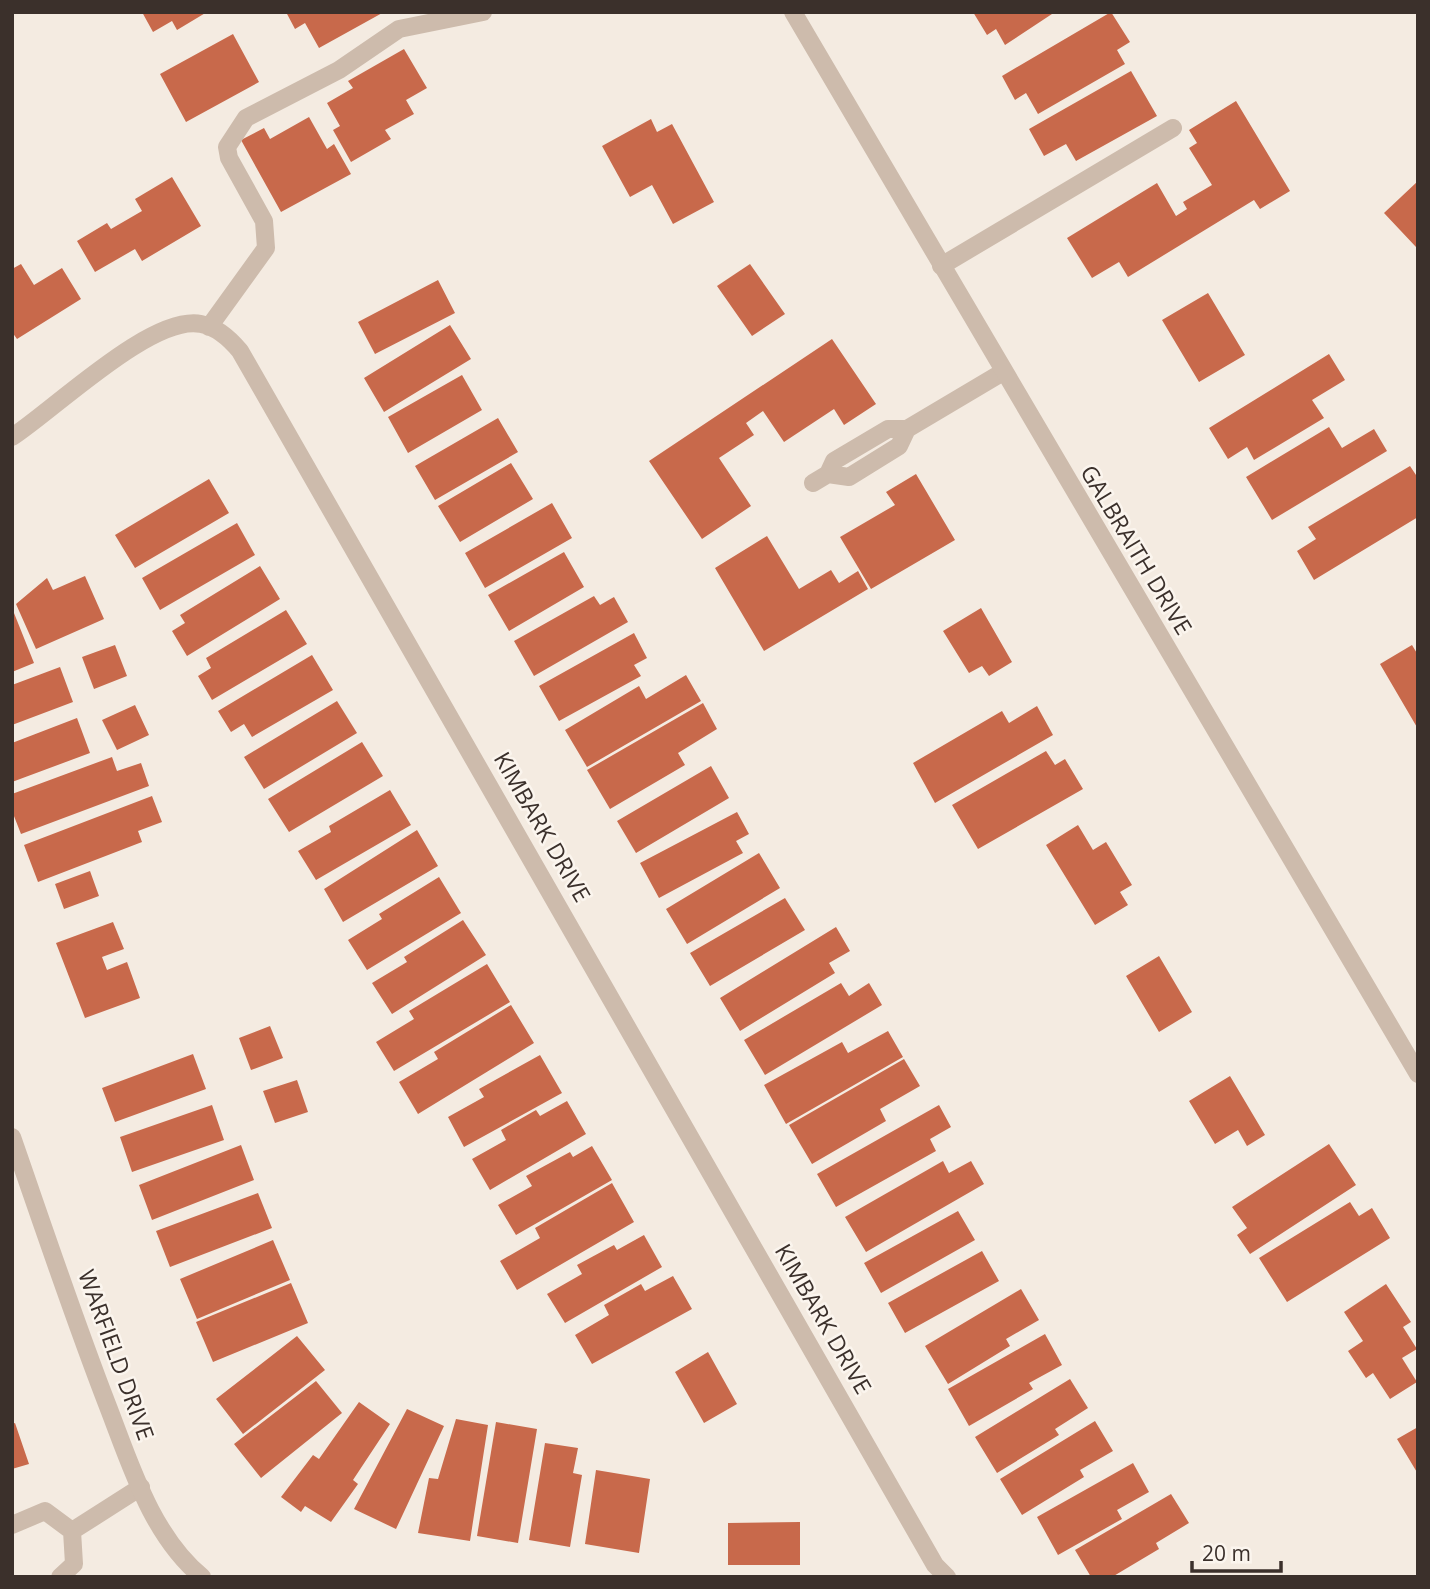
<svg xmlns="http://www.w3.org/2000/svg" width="1430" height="1589" viewBox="0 0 1430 1589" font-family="'Open Sans',sans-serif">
<rect width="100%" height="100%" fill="#f4ebe1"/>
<path fill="#c8694b" d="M142 12H207L177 30 172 21 153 32Z
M286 12H384L319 48 305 23 295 29Z
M973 12H1055L1005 45 996 29 987 35Z
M1111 12 1130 42 1117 50 1125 64 1038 114 1026 93 1015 100 1002 76Z
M233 34 259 82 186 122 160 74Z
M404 49 427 88 406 100 414 114 385 130 391 139 351 162 333 130 340 126 327 103 353 88 348 81Z
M1131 71 1157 116 1076 161 1066 144 1044 156 1029 129Z
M1236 101 1290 191 1260 209 1254 200 1128 277 1119 262 1092 278 1067 238 1157 183 1176 216 1187 209 1183 202 1212 185 1189 148 1197 143 1189 130Z
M309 117 327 149 334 144 351 174 281 212 241 140 264 128 270 139Z
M651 119 657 132 672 124 714 202 673 224 652 185 630 197 602 146Z
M172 177 201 226 142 261 135 249 95 272 77 241 107 223 111 229 142 211 135 199Z
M1418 181V245L1416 247 1384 213Z
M21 264 34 285 62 268 81 299 17 339 12 332V269Z
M750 264 785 314 752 336 717 286Z
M438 280 455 313 375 354 358 322Z
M1208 293 1245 355 1199 382 1162 320Z
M450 325 471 359 384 412 364 378Z
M832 339 876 404 844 425 834 409 784 442 763 411 746 423 754 435 719 458 751 506 702 539 649 461Z
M1329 354 1345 380 1312 400 1324 418 1254 460 1247 447 1228 459 1209 428Z
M462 375 482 410 408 453 388 417Z
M498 418 518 452 435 500 415 466Z
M1329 427 1342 448 1374 429 1387 451 1272 520 1246 477Z
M511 463 533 499 460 542 438 506Z
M1410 466 1418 478V517L1314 580 1297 551 1316 539 1308 527Z
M916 474 955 540 871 589 840 537 895 505 886 492Z
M209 479 229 513 135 568 115 535Z
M552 503 572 538 485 588 465 553Z
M237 523 255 555 160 610 142 578Z
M767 536 799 589 831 570 839 583 858 571 868 589 764 651 715 568Z
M564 552 584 587 509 631 488 595Z
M260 566 280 599 187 656 172 631 185 623 180 615Z
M85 576 104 619 36 649 16 604 47 578 53 590Z
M594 596 600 605 614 597 628 622 534 676 514 641Z
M12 608 34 663 12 672Z
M981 608 1012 662 989 676 982 666 969 673 943 631Z
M286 610 307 644 212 700 198 676 211 668 206 658Z
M634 633 647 658 634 665 641 676 559 721 539 686Z
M115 645 127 676 94 689 82 657Z
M1412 645 1418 655V729L1380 664Z
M312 655 333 690 252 737 244 724 231 732 218 711Z
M60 667 73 702 12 725V685Z
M686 675 701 701 587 767 565 730 639 686 646 699Z
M337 701 357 733 264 789 244 757Z
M703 703 717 729 678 753 685 765 610 809 587 770Z
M135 705 149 735 117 750 102 720Z
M1037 706 1053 735 935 803 913 763 1002 711 1009 723Z
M77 718 90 753 12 782V743Z
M362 742 383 776 289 832 268 799Z
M1046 751 1055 765 1065 759 1083 789 978 849 952 805Z
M112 757 117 771 141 763 149 786 21 834 12 811V794Z
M711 766 729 798 636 853 617 821Z
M390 790 411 825 316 880 298 851 331 832 329 826Z
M152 796 162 822 138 831 142 842 38 882 24 845Z
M737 812 749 834 736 841 743 853 659 898 640 863Z
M1078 825 1093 850 1106 842 1132 885 1120 892 1128 905 1095 925 1046 845Z
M417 830 438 866 343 922 324 889Z
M759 853 780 888 687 944 666 909Z
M90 871 99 896 64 909 55 884Z
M439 877 461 913 367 970 348 940 382 919 379 914Z
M785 898 805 930 710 986 690 953Z
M463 920 486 955 392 1014 372 983 407 962 404 957Z
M113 922 124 949 102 957 107 970 127 962 140 998 85 1018 56 943Z
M836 927 850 951 829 963 835 973 740 1031 720 998Z
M1159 956 1192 1012 1159 1032 1126 976Z
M487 964 510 1002 394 1071 376 1042 414 1019 409 1011Z
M841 983 849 996 869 983 882 1005 765 1075 744 1040Z
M511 1005 534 1043 418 1114 399 1082 438 1059 434 1052Z
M270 1026 283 1058 251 1070 239 1038Z
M888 1031 903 1057 786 1124 764 1085 842 1042 848 1053Z
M193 1054 206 1089 115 1122 102 1088Z
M540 1055 562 1093 464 1147 448 1117 484 1097 479 1089Z
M904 1059 920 1086 880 1109 886 1121 812 1164 789 1125Z
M1230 1076 1265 1135 1247 1146 1238 1130 1215 1144 1189 1101Z
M297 1080 308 1112 275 1123 263 1091Z
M567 1101 586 1134 490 1190 472 1159 506 1140 501 1130 536 1110 540 1116Z
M212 1105 224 1140 132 1172 120 1137Z
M939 1105 951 1127 930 1139 936 1151 836 1207 817 1174Z
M1329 1144 1356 1185 1250 1254 1237 1235 1247 1228 1232 1207Z
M241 1145 254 1180 152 1220 139 1185Z
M592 1146 612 1180 516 1235 498 1205 532 1186 526 1176 570 1152 573 1157Z
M943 1161 949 1173 971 1161 984 1184 866 1252 845 1217Z
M612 1183 634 1222 517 1290 500 1261 540 1238 535 1228Z
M258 1193 272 1228 170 1267 156 1231Z
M1350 1202 1359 1216 1372 1208 1390 1238 1287 1302 1259 1258Z
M958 1211 975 1240 881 1293 864 1263Z
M644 1235 662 1267 565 1323 547 1294 582 1274 577 1265 614 1245 617 1250Z
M273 1240 290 1280 197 1319 180 1279Z
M982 1251 999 1281 905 1333 888 1303Z
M673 1276 692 1309 592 1364 575 1335 609 1315 604 1305 641 1284 645 1291Z
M291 1283 308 1323 213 1362 196 1322Z
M1386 1284 1411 1322 1403 1327 1417 1349 1402 1358 1417 1382 1390 1399 1373 1373 1366 1378 1348 1351 1363 1341 1344 1312Z
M1021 1289 1039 1320 1006 1339 1010 1346 948 1384 925 1346Z
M1045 1334 1062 1365 1029 1383 1033 1389 969 1426 948 1389Z
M297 1336 325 1370 243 1434 216 1399Z
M708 1352 737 1404 704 1423 675 1372Z
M1070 1379 1088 1408 1055 1429 1059 1435 997 1473 975 1437Z
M316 1381 342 1413 261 1478 234 1444Z
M359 1402 390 1424 353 1480 358 1484 331 1522 305 1506 301 1512 281 1497 313 1455 319 1459Z
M407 1409 444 1426 396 1529 354 1509Z
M456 1419 488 1425 470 1541 418 1533 429 1478 438 1479Z
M1095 1421 1113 1451 1080 1470 1084 1477 1022 1515 1000 1479Z
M496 1422 537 1429 518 1543 477 1536Z
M15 1423 29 1464 12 1469V1424Z
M1418 1427V1474L1397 1439Z
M545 1443 578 1448 573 1473 582 1475 570 1547 529 1540Z
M1133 1463 1149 1492 1117 1510 1122 1519 1058 1555 1037 1517Z
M596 1470 650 1479 639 1553 585 1544Z
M1171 1494 1189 1523 1156 1543 1159 1549 1112 1577H1091L1075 1550Z
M800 1522V1565H728V1523Z"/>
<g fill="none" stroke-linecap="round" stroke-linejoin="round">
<path stroke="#cdbbac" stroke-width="18" d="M941 266 1173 128
M828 474 849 477 899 446 907 429
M813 483 828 474 834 461 888 429H907L1003 372
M12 1525 45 1511 72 1531 74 1564 60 1577
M72 1531 141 1487"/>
<path stroke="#cdbbac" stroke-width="18" d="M793 12 1418 1074
M209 327 266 248 264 221 229 158 227 147 246 118 339 70 399 29 483 12
M12 437C55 409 152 314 201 324 217 327 230 339 240 351L935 1565 947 1577
M12 1137C43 1226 73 1316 107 1404 130 1463 151 1535 202 1577"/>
</g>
<g text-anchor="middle" stroke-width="5" stroke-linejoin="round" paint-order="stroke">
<g font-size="23" fill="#3b302b" stroke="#fbf5ee">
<text transform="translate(1136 550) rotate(59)" y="8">GALBRAITH DRIVE</text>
<text transform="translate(542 827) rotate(60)" y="8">KIMBARK DRIVE</text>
<text transform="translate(823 1319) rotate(60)" y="8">KIMBARK DRIVE</text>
<text transform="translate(116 1355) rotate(70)" y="8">WARFIELD DRIVE</text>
</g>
</g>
<rect width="1430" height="1589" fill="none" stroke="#3b302b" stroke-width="28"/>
<path d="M1192 1561v10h89v-10" fill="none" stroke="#3b302b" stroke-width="3.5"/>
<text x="1202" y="1561" font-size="21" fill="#3b302b" stroke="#fbf5ee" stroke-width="5" paint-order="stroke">20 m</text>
</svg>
